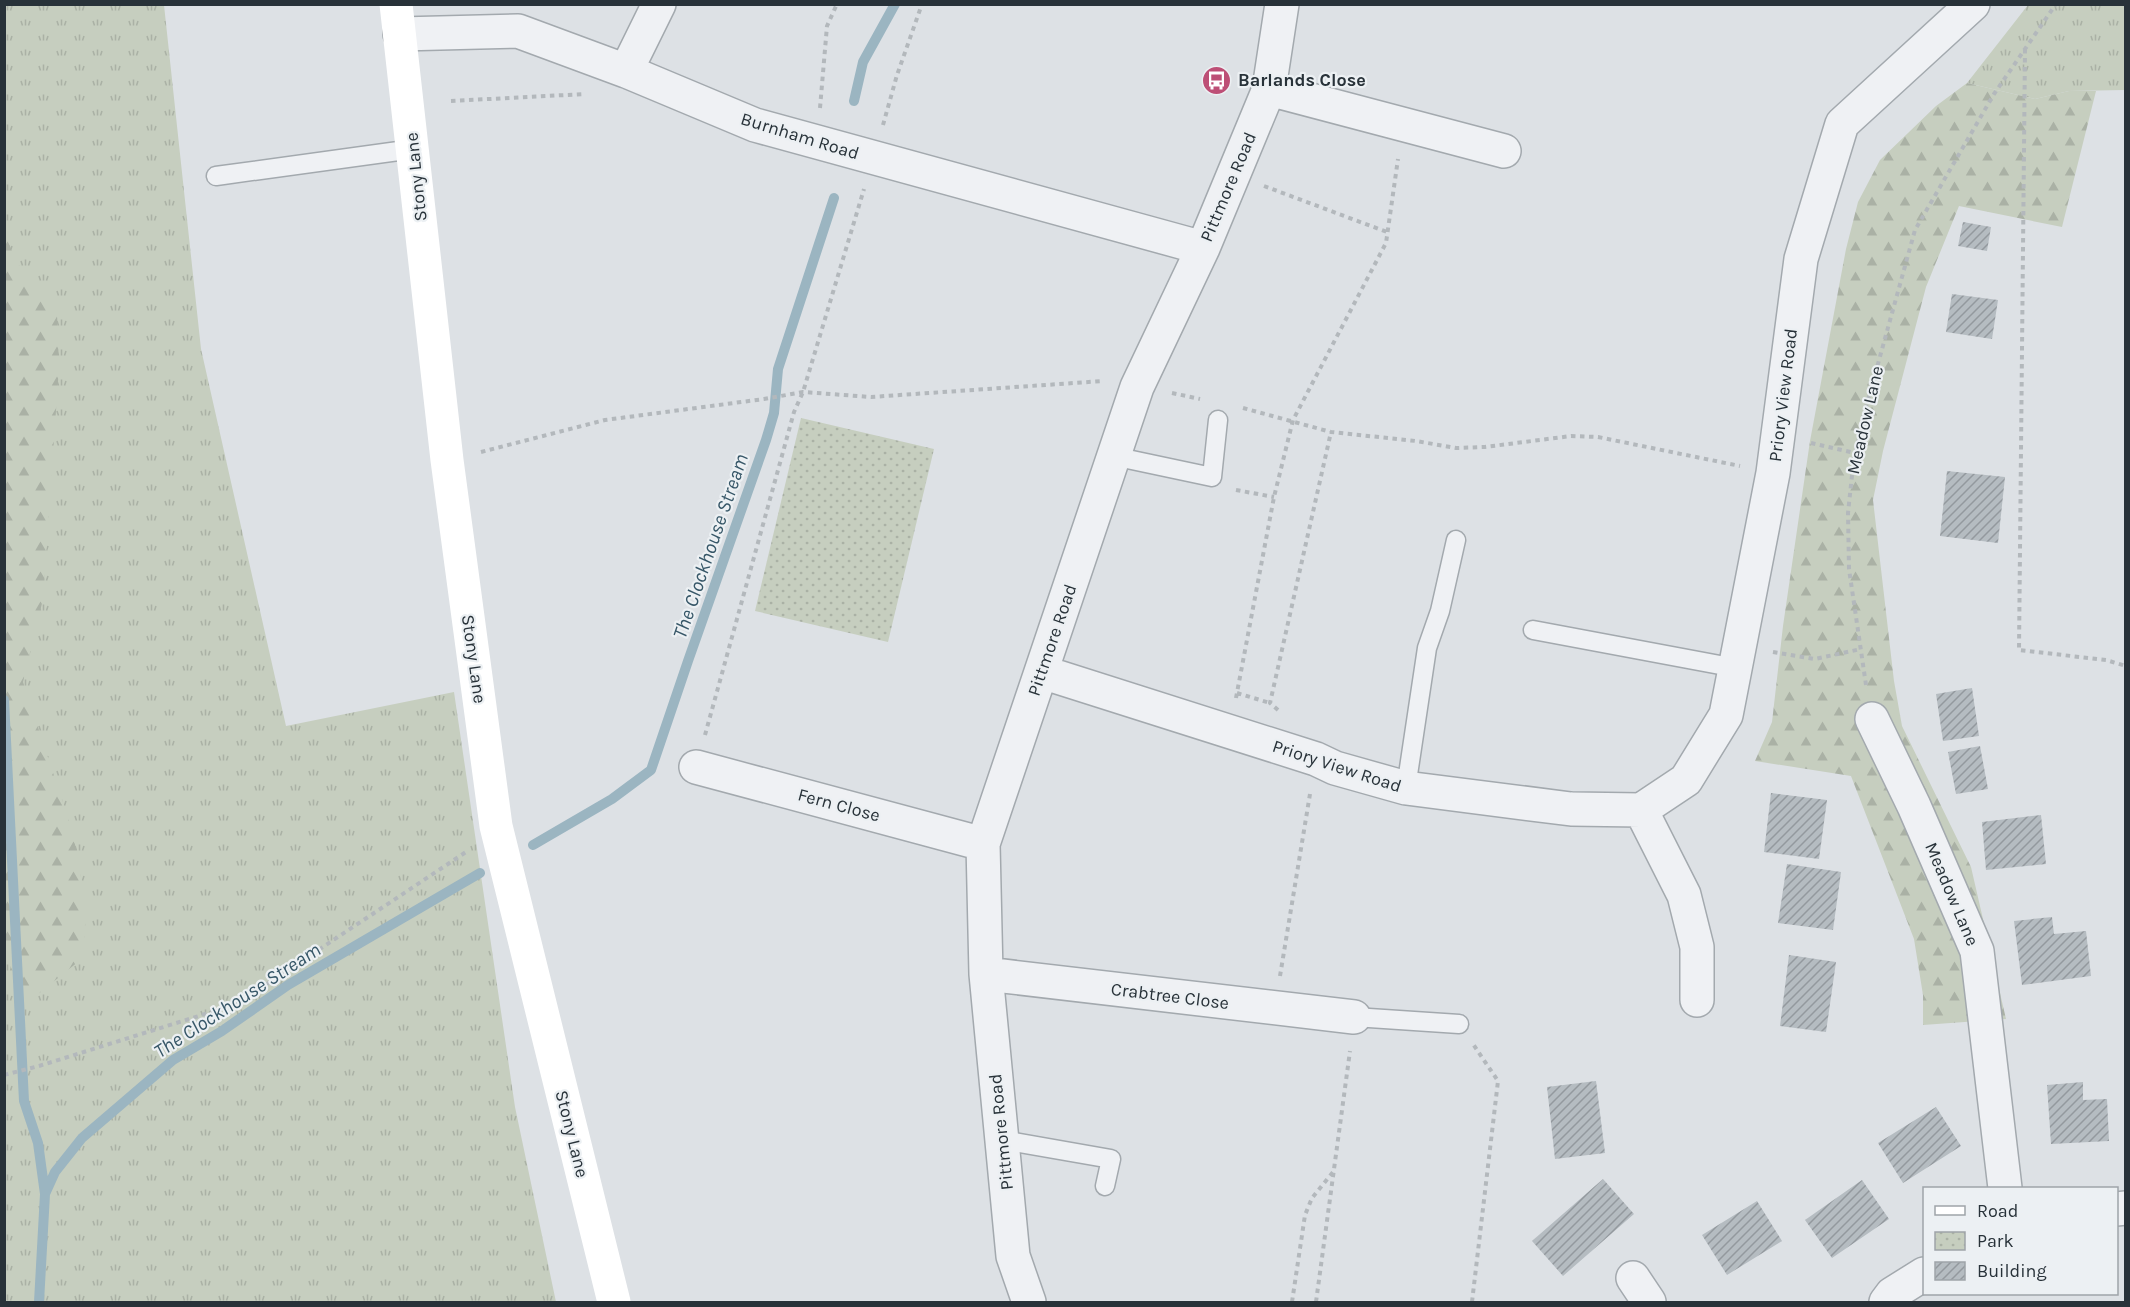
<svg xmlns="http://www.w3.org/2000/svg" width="2130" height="1307" viewBox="0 0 2130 1307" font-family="Karla,sans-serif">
<defs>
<pattern id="grass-tufts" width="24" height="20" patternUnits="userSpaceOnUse" patternTransform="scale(1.5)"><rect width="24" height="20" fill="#c6cebf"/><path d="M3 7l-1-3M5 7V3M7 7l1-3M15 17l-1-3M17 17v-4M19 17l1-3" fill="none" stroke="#aab1a5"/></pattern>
<pattern id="forest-firs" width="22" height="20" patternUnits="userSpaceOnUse" patternTransform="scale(1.5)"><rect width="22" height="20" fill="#c6cebf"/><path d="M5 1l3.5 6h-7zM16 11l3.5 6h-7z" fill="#aab1a5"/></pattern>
<pattern id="park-dots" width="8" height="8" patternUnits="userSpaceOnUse" patternTransform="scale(1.5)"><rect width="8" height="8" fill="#c6cebf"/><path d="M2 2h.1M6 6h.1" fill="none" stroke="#aab1a5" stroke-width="1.8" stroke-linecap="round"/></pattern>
<pattern id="building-hatch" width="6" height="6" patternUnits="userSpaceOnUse" patternTransform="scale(1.5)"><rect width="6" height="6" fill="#b5bcc1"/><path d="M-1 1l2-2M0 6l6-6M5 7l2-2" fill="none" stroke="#93999e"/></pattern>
</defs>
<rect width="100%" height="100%" fill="#dde1e5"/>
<path fill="url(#grass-tufts)" d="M5 5H164L201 349 286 726 454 692 515 1107 556 1302H5Z
M2028 5H2125V90L2069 91 2035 99 1967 83Z"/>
<path fill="url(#forest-firs)" d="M1967 83 2035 99 2069 91H2096L2062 227 1959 206 1926 287 1883 451 1873 500 1894 681 1902 726 1971 867 2006 1019 1923 1025V995L1914 939 1851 776 1755 761 1772 722 1783 626 1810 441 1846 249 1858 202 1880 160 1936 106Z
M5 229 14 259 57 313 59 367 43 599 23 682 73 833 86 906 84 957 32 999 12 974 4 933Z"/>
<path fill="url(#park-dots)" d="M801 418 934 449 888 642 755 611Z"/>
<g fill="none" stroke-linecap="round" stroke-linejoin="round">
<path stroke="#9bb5c1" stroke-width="10" d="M854 101 863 62 895 4
M4 700 24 1101 38 1143 45 1194
M533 845 612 799 651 770 688 661 766 440 774 413 778 369 834 198
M39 1302 45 1194 55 1172 82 1138 173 1060 222 1031 288 985 480 873"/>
</g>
<path fill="url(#building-hatch)" d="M1963 222 1991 227 1987 251 1958 246Z
M1952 294 1998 300 1992 339 1946 332Z
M1947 471 2005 477 1998 543 1940 536Z
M1972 688 1979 736 1943 741 1936 694Z
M1980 746 1988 789 1956 794 1948 752Z
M1771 793 1827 800 1819 859 1764 852Z
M2041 815 2046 864 1986 870 1982 822Z
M1787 864 1841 872 1833 930 1778 923Z
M2052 917 2054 934 2086 931 2091 976 2022 985 2014 921Z
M1789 955 1836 962 1826 1032 1780 1026Z
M1596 1081 1605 1153 1555 1159 1547 1087Z
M2083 1082V1100L2107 1099 2109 1141 2051 1144 2047 1085Z
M1936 1107 1961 1146 1903 1183 1878 1143Z
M1603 1179 1634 1214 1563 1276 1532 1241Z
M1862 1180 1889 1219 1832 1258 1805 1220Z
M1757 1201 1782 1241 1727 1275 1702 1235Z"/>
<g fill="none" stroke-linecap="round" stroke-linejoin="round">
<defs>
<path id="service" d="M216 176 413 149
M1113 456 1212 477 1218 420
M1533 630 1736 668
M1406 788 1427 648 1440 611 1456 540
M1354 1017 1459 1024
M1002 1140 1111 1159 1105 1186"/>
<path id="minor" d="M400 34 518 31 626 71 755 125 1203 248
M626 71 659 4
M1269 89 1504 151
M1042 672 1316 759 1335 768 1406 788 1571 809 1641 810 1686 780 1726 715 1773 473 1801 259 1842 124 1973 4
M1872 719 1914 806 1977 951 2005 1188
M696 767 983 844
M1641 810 1684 895 1697 947V1000
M986 974 1354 1017
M2116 1209 2126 1208
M1633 1278 1649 1302
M1029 1302 1013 1256 986 974 983 844 1137 387 1203 248 1269 89 1282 4
M1886 1302 1892 1294 1924 1274"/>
</defs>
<use href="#service" stroke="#a3a9ae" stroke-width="21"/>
<use href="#minor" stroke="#a3a9ae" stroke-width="36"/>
<path stroke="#b3b8bc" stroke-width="4" stroke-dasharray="4.5 4.5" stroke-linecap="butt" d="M2025 49 2019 650 2106 660 2126 666
M451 101 585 94
M820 108 827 26 837 4
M883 125 897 75 922 4
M1264 186 1387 232
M1172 393 1200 399
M1243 408 1331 432 1416 441 1456 448 1485 447 1571 436 1598 437 1740 466
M1811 443 1855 453
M481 452 605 420 764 399 803 392 871 397 1103 381
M1236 490 1274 497
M1773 652 1815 659 1861 649
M1866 685 1849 569 1848 513 1853 466 1863 418 1915 230 1994 94 2056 4
M1237 693 1270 703
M1236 698 1274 497 1293 420 1386 243 1398 159
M1278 710 1270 703 1331 432
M705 735 794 412 803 392 864 189
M1280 976 1310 794
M4 1075 39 1066 237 1004 466 852
M1292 1302 1305 1215 1312 1198 1333 1172
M1316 1302 1350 1051
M1472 1302 1498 1081 1473 1044"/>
<use href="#service" stroke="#eff1f4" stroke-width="18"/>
<use href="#minor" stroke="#eff1f4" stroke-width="33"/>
<path stroke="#fff" stroke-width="33" d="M396 4 447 460 496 826 614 1302"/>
</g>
<defs>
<symbol id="bus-disc" viewBox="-11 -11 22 22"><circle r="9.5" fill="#bd4f76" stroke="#ecf0f3"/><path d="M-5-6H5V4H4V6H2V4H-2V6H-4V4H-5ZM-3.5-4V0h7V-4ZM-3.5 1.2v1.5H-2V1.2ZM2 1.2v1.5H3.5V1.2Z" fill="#fff"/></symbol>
</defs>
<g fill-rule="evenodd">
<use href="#bus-disc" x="1200" y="64" width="33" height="33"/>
</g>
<g text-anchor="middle" stroke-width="4.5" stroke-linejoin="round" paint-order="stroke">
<g font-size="18" font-weight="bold" fill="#283239" stroke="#ecf0f3" text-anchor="start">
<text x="1238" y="86">Barlands Close</text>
</g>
<g font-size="18" fill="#283239" stroke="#ecf0f3">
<text transform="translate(800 136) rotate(17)" y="6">Burnham Road</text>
<text transform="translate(416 177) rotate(-96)" y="6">Stony Lane</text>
<text transform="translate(1228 187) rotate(-67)" y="6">Pittmore Road</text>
<text transform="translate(1783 395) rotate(-83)" y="6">Priory View Road</text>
<text transform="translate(1865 420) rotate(-77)" y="6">Meadow Lane</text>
<text transform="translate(1052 640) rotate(-71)" y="6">Pittmore Road</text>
<text transform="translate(474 659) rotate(82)" y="6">Stony Lane</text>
<text transform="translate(1337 766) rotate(18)" y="6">Priory View Road</text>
<text transform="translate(839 805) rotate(15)" y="6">Fern Close</text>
<text transform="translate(1952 894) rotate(67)" y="6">Meadow Lane</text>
<text transform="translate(1170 996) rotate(7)" y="6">Crabtree Close</text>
<text transform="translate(1001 1132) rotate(-96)" y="6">Pittmore Road</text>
<text transform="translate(572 1134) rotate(76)" y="6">Stony Lane</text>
</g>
<g font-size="20" font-style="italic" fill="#375768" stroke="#ecf0f3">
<text transform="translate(710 546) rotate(-71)" y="7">The Clockhouse Stream</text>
<text transform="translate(237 1000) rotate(-33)" y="7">The Clockhouse Stream</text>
</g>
</g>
<rect width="2130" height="1307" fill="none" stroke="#283239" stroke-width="12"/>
<rect x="1923" y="1187" width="195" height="108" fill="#ecf0f3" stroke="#9ea4a9" stroke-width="1.5"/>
<rect x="1935" y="1206" width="30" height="9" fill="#ffffff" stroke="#9ea4a9" stroke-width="1.5"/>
<text x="1977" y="1217" font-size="18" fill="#283239">Road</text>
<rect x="1935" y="1232" width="30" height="18" fill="url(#park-dots)" stroke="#9ea4a9" stroke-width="1.5"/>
<text x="1977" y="1247" font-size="18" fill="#283239">Park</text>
<rect x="1935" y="1262" width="30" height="18" fill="url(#building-hatch)" stroke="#9ea4a9" stroke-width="1.5"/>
<text x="1977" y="1277" font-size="18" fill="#283239">Building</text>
</svg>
